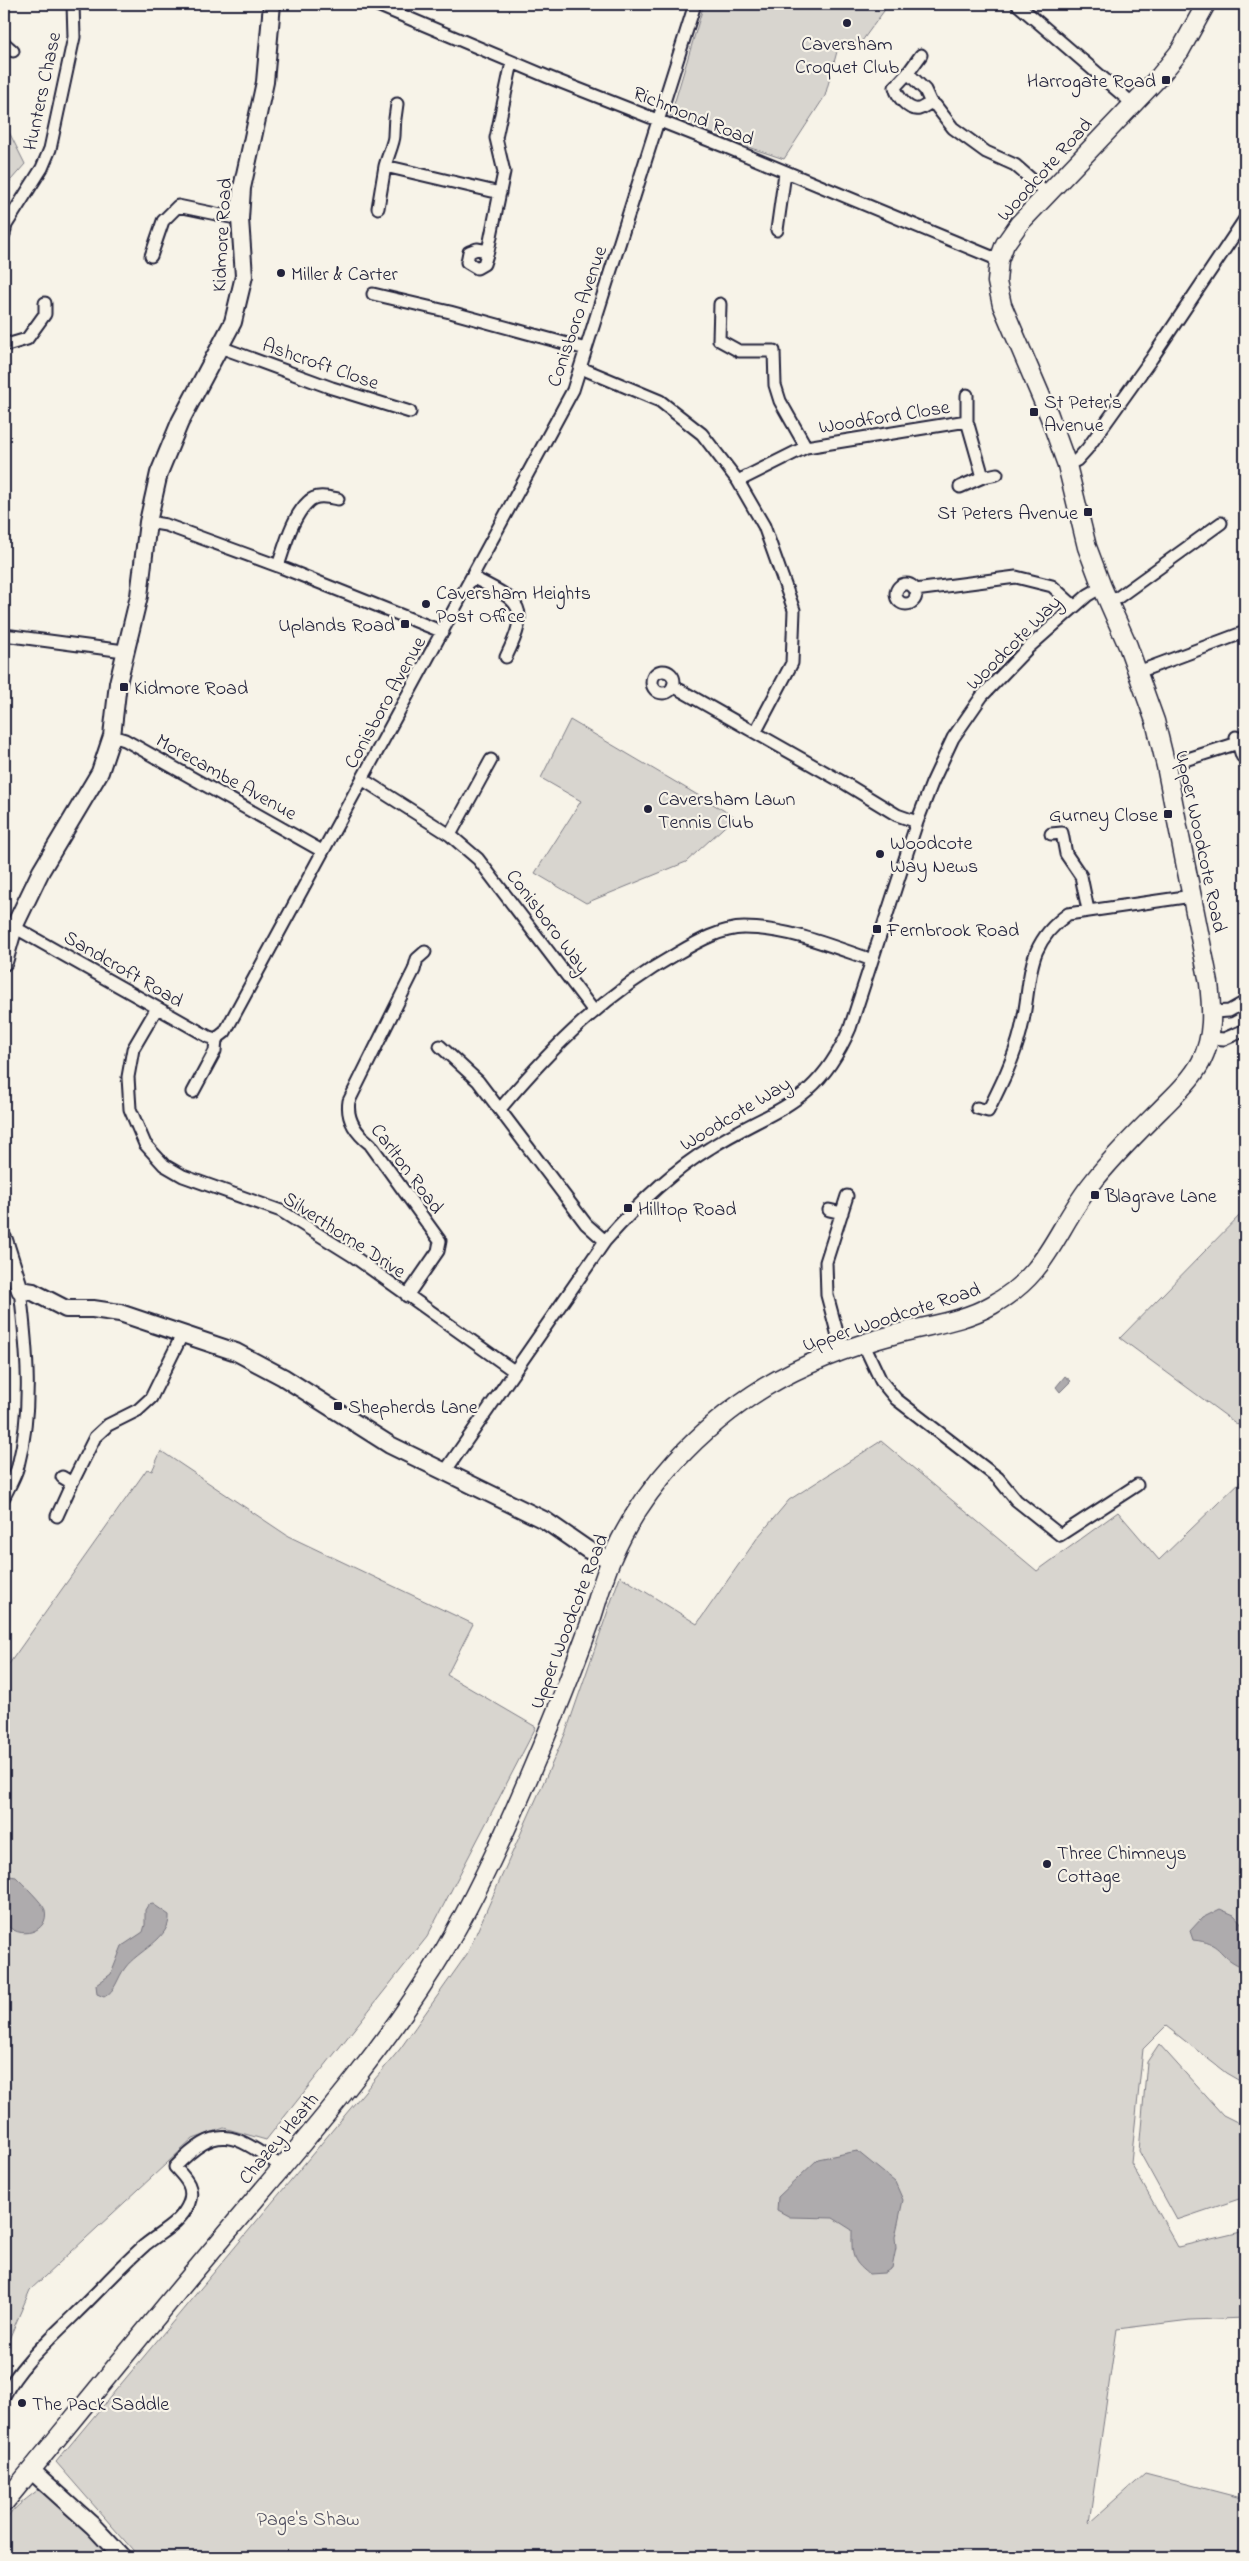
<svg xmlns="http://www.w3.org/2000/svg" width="1249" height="2561" viewBox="0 0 1249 2561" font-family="'Indie Flower',sans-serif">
<rect width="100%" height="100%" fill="#f7f3e8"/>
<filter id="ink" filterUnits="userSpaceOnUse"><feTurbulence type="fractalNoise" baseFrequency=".02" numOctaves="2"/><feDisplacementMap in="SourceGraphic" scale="10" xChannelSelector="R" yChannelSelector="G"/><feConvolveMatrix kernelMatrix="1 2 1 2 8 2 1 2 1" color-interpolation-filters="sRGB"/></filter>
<g filter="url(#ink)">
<path fill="#d8d5cf" stroke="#7d7c85" d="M704 4H889L862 41 839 44 825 96 784 159 669 121Z
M4 122 25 164 4 188Z
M570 720 735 817 686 862 586 903 535 873 581 801 541 778Z
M1245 1210V1430L1120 1338Z
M881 1441 1037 1571 1118 1512 1159 1560 1245 1477V2084L1226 2073 1166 2026 1143 2049 1131 2163 1178 2247 1245 2231V2318L1190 2320 1117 2329 1089 2523 1145 2473 1245 2499V2557H139L56 2462 400 2049 467 1954 566 1732 620 1576 697 1624 758 1537 789 1500Z
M161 1451 288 1536 473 1624 447 1675 536 1727 427 1937 266 2140 224 2128 193 2139 30 2290 4 2351V1671L147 1469 152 1471Z
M1159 2044 1223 2115 1245 2126V2197L1177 2220 1139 2151 1147 2062Z
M38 2490 74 2515 109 2557H4C4 2515 4 2516 38 2490Z"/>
<path fill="#aeabad" stroke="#76747f" d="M1065 1376 1071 1381 1060 1392 1056 1387Z
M10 1876 16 1877C22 1883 43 1903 45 1910 50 1932 19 1942 4 1922V1885Z
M153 1904 169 1915C171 1939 137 1951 125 1968 117 1978 116 1991 104 1997L97 1994 96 1985 111 1974 122 1946 143 1932 145 1925V1910L148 1905Z
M1220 1909 1234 1915 1245 1927V1963L1238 1965C1216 1954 1223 1943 1193 1940L1190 1931 1202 1918Z
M857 2151 895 2182 903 2200 895 2237 896 2248 892 2268 884 2273 869 2274C850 2260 852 2252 852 2230L833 2218 790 2217 777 2210 778 2197 818 2159Z"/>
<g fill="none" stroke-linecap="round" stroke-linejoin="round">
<defs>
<path id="street" d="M375 4 548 77 726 147 999 260
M1017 4 1133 104
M4 43 13 51
M908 73 921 55
M931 103 925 90 908 73 895 87C897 96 908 111 919 109 923 108 927 104 931 103L936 106 953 128 986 152 1015 165 1047 193
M385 166C387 158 394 142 394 136 394 125 395 115 397 104
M378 208 385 166 500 193
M777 230 785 173
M4 234 6 225 42 168 50 149 74 37 73 4
M488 251 477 249 469 252 467 262 477 268 484 264 488 251 504 172 496 138 512 62
M151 256 163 221 178 206 240 219
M373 294 450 312 586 349
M720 304 719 340 739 351H774L775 385 780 401 806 447
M4 341 10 344 27 339 45 314V303
M220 347 332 388 410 412
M581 368 660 401 702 434 738 481 764 526 794 610 792 663 756 731
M967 421 983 477
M1067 465 1077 460 1087 449 1152 358 1245 219
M738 481 806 447 967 421V395
M960 487 983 477 997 474
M148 522 166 525 278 566 443 632
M278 566C285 546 292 517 308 502 316 494 328 497 338 499
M472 577C519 601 532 604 506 657
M896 594a10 10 0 1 1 20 0a10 10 0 1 1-20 0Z
M915 590 1016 577 1052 586 1074 606
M1109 604 1221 523
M4 635 124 651
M652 682a11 11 0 1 1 22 0a11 11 0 1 1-22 0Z
M1138 672 1245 632
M673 686 846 784 897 815 917 822
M112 736 125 740 322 851
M1236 737 1242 756
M1166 766 1238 743
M362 779 450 835 478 859 593 1010
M1051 834 1062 833 1066 854 1081 876 1088 910
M450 835 491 760
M14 927 209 1037 216 1039
M157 1008 133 1049 128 1077 130 1109 145 1144 164 1165 183 1176 281 1211 353 1256 514 1371
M1213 1012 1229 1011 1245 1002
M1210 1038 1224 1039 1245 1030
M440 1046 478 1081 586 1224 605 1241
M193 1092 215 1051 216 1039 225 1032 573 390 695 4
M977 1108 988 1111C1001 1085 1014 1059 1021 1030 1033 982 1022 947 1068 914L1192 896
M500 1109C553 1046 605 994 678 953 697 942 721 928 744 928 789 928 831 946 872 960
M829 1210 842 1213
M407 1296 438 1251 440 1241 370 1144C356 1133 346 1119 349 1101L414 970 417 959 425 952
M864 1345 881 1381 896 1399 998 1478 1016 1500 1060 1535 1137 1485
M842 1351 827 1295 826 1262 847 1196
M444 1473 605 1241C636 1206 670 1172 710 1148 775 1107 816 1107 850 1028L917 822 932 783 953 738 982 696 1028 648 1088 595 1102 587
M62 1477 72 1483 95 1437 108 1425 138 1410 151 1398 183 1333
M4 1497C9 1487 15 1477 18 1466 33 1408 27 1349 20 1290
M57 1516 72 1483
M4 2396C20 2365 50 2339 74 2315 98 2292 120 2267 145 2245 161 2232 181 2223 189 2203 195 2187 185 2178 175 2167 219 2121 235 2135 282 2167"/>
<path id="secondary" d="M4 962 14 927 41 871 100 772 112 736 118 683 139 596 148 522 159 473 180 422 233 322 244 276 240 219 242 188 265 82 272 4
M4 1240 20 1290 33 1292 66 1309H93L120 1313 236 1352 283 1377 390 1445 546 1521 588 1550 611 1560
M31 2470 93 2526 122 2557"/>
<path id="primary" d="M4 2503C79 2412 153 2320 229 2230 305 2140 385 2050 445 1949 479 1891 507 1829 533 1767 553 1720 572 1673 589 1626 597 1604 602 1580 612 1558 642 1488 700 1427 765 1387 805 1363 851 1346 896 1334 928 1325 962 1322 992 1305 1050 1273 1055 1229 1093 1182 1114 1155 1138 1132 1162 1108 1176 1094 1192 1079 1201 1062 1214 1036 1212 1010 1209 983L1166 766 1155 721 1128 646 1102 587 1087 547 1067 465 1049 415 1002 305 997 282 999 260 1005 244 1019 224 1159 77 1180 51 1206 4"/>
</defs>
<use href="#street" stroke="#22223b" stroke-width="15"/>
<use href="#secondary" stroke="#22223b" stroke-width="20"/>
<use href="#primary" stroke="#22223b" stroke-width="21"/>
<use href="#street" stroke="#f7f3e8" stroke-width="11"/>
<use href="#secondary" stroke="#f7f3e8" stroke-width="16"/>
<use href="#primary" stroke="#f7f3e8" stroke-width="18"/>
</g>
</g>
<g fill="#22223b" stroke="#f7f3e8" stroke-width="2">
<circle cx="847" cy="23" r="5"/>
<rect x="1161" y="75" width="10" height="10" rx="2.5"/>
<circle cx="281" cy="273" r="5"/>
<rect x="1029" y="407" width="10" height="10" rx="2.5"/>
<rect x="1083" y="507" width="10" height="10" rx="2.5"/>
<circle cx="426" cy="604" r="5"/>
<rect x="400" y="619" width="10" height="10" rx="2.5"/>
<rect x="119" y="682" width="10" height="10" rx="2.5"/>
<circle cx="648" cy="809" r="5"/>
<rect x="1163" y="809" width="10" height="10" rx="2.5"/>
<circle cx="880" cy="854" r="5"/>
<rect x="872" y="924" width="10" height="10" rx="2.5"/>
<rect x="1090" y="1190" width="10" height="10" rx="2.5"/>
<rect x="623" y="1203" width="10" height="10" rx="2.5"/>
<rect x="333" y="1401" width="10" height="10" rx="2.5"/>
<circle cx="1047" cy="1864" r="5"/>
<circle cx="22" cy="2403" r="5"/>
</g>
<g text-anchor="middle" stroke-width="4.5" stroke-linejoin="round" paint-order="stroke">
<g font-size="20" fill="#22223b" stroke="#f7f3e8" text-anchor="start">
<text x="847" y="50" text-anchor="middle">Caversham<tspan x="847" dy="23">Croquet Club</tspan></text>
<text x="1156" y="87" text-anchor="end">Harrogate Road</text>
<text x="291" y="280">Miller &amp; Carter</text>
<text x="1044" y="408">St Peter's<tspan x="1044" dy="23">Avenue</tspan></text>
<text x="1078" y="519" text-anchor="end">St Peters Avenue</text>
<text x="436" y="599">Caversham Heights<tspan x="436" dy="23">Post Office</tspan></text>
<text x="395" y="631" text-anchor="end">Uplands Road</text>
<text x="134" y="694">Kidmore Road</text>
<text x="658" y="805">Caversham Lawn<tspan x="658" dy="23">Tennis Club</tspan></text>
<text x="1158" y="821" text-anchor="end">Gurney Close</text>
<text x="890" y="849">Woodcote<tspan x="890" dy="23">Way News</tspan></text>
<text x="887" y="936">Fernbrook Road</text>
<text x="1105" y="1202">Blagrave Lane</text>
<text x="638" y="1215">Hilltop Road</text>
<text x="348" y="1413">Shepherds Lane</text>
<text x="1057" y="1859">Three Chimneys<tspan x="1057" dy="23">Cottage</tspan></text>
<text x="32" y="2410">The Pack Saddle</text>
</g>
<g font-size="20" fill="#22223b" stroke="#f7f3e8">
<text transform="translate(41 91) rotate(-78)" y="7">Hunters Chase</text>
<text transform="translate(694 115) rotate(22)" y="7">Richmond Road</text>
<text transform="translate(1044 169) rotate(-48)" y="7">Woodcote Road</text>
<text transform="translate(221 235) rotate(-87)" y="7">Kidmore Road</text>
<text transform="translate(576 316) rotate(-71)" y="7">Conisboro Avenue</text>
<text transform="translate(321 363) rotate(19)" y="7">Ashcroft Close</text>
<text transform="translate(884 416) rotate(-9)" y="7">Woodford Close</text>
<text transform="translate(1013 642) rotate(-45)" y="7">Woodcote Way</text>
<text transform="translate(384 702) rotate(-61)" y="7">Conisboro Avenue</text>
<text transform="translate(227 776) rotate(29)" y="7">Morecambe Avenue</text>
<text transform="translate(1202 841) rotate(78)" y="7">Upper Woodcote Road</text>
<text transform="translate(549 921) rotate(53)" y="7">Conisboro Way</text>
<text transform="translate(124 968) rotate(30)" y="7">Sandcroft Road</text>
<text transform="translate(735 1113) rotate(-31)" y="7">Woodcote Way</text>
<text transform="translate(408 1168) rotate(53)" y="7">Carlton Road</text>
<text transform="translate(345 1234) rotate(33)" y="7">Silverthorne Drive</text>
<text transform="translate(891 1316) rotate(-18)" y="7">Upper Woodcote Road</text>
<text transform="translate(568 1621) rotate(-69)" y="7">Upper Woodcote Road</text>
<text transform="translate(278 2138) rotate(-50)" y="7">Chazey Heath</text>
</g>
<g font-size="20" fill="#504f60" stroke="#f7f3e8">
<text x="308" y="2525">Page's Shaw</text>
</g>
</g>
<rect width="1249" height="2561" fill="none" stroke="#f7f3e8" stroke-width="20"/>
<rect x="10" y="10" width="1229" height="2541" fill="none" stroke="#22223b" stroke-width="2" filter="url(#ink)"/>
</svg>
